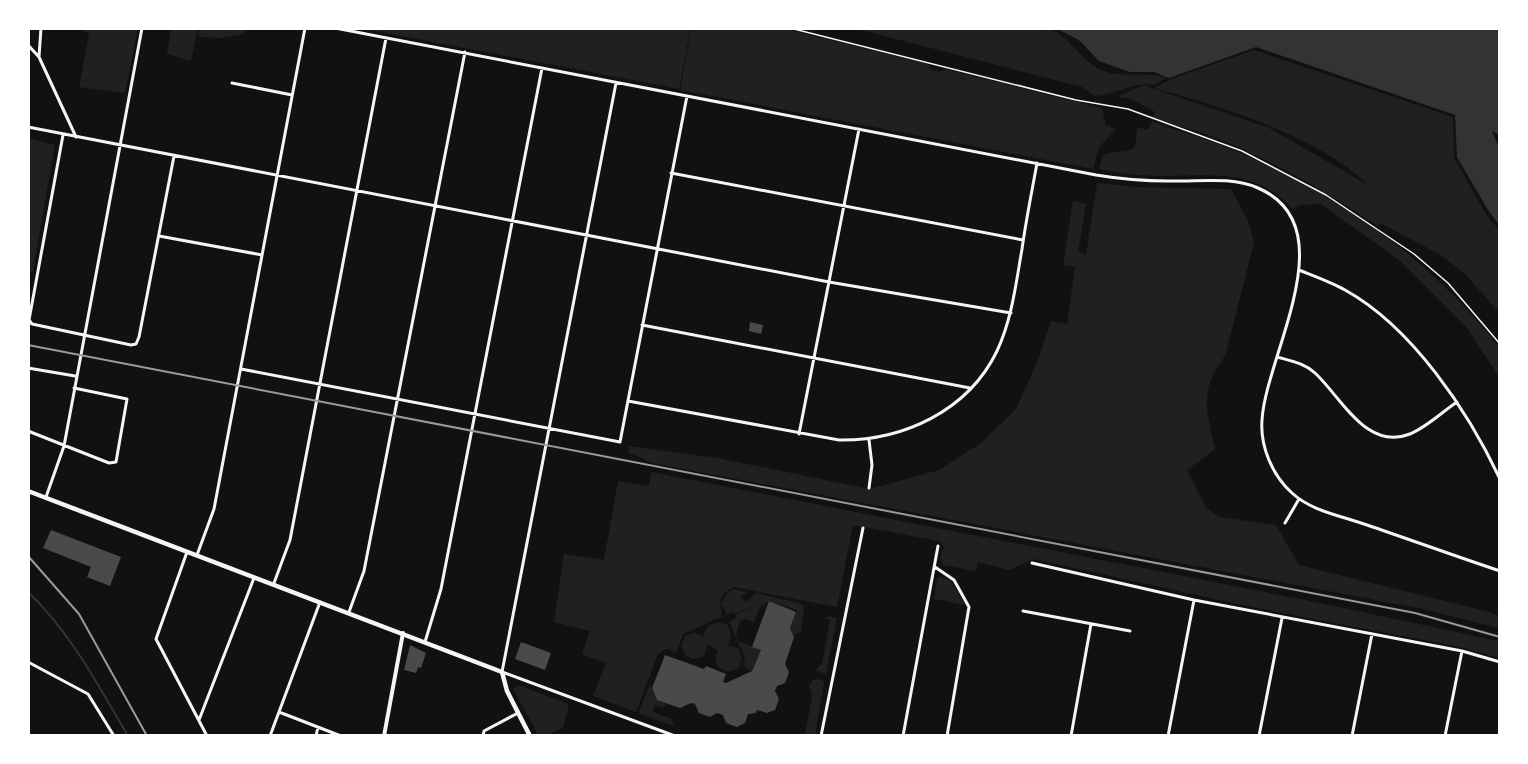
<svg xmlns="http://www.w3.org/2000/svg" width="1528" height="764" viewBox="0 0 1528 764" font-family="Cabin,sans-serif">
<rect width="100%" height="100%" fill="#111"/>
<path fill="#202020" d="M683 28 690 31 679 89 365 29Z
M1038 28 1044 31 1050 29C1070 37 1079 57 1097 68 1118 80 1144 70 1166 78L1154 85C1134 81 1118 94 1095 96L1082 87 857 29Z
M83 29H138L125 93 79 87 89 34 83 31Z
M171 29H198L191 61 167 54Z
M200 29V28L247 29 243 34 222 38 198 37Z
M687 29H786L928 64 932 70 940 72 945 69 1102 108 1106 125 1116 129 1099 147 1093 169 680 90 691 30Z
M1254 50 1453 117 1454 157 1485 213 1499 230V309L1496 307 1499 312 1464 273 1441 255 1380 223 1378 226C1325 191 1271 159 1211 136 1192 129 1172 125 1153 117L1155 112 1131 99 1117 97 1143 85 1269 128 1368 185C1315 134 1224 108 1154 88L1171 79Z
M1152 121C1176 131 1202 137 1226 147 1332 190 1428 256 1499 347V377L1467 328 1399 260 1321 204 1300 205 1293 209C1255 168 1214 176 1164 176 1142 176 1120 174 1099 169L1103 155C1113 150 1126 154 1135 147L1137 127 1148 130Z
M29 138 55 145 33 271H29Z
M1097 183 1135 187 1231 189 1249 223 1254 243 1225 356C1199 390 1206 410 1215 449L1187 470 1205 506 1219 517 1276 525 1299 565 1489 612 1499 616V628L1423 609 652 463 628 452 629 446 717 458 870 489 939 470 981 443 1016 409 1039 358 1051 321 1067 324 1075 267 1063 265 1073 201 1086 204 1078 252 1086 255Z
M651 472 1301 599 1499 641V658L1460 647 1242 605 1033 559 1009 570 978 562 976 571 943 565 940 557 944 547 939 541 853 525 837 607 734 587C714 597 723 601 721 617L683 634 676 653 667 649 658 654 636 712 593 696 606 663 582 654 590 631 554 622 564 554 604 560 618 481 649 486Z
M940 576 951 581 965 605 934 599 937 579Z
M734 589 747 592 741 597 746 602 756 593 799 603 804 607 801 632 793 635 790 628 797 610 769 601 760 607 754 622 746 619 740 621 736 634 738 641 761 650 751 671 743 665 745 658 729 622 736 618 735 615 764 602 735 614 733 612 727 614 721 604 726 594Z
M828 616 837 618 826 674 815 670 822 664 830 619H825Z
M718 622 728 625 731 636 728 646 738 648 742 658 739 668 729 672 719 668 715 660 718 650 707 645 704 656 695 659 686 656 681 646 685 636 695 633 703 637 708 626Z
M820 679 824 683 815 735H805L812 696 809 685 813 680Z
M650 684 657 700 668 704 663 707 655 705 653 712 672 719 674 726 640 714 639 711Z
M518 685 569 704 563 728 547 735H538L513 689Z"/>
<path fill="#333" d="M1057 29H1499V135L1492 131 1499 148V225L1488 210 1457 157 1455 115 1256 47 1169 78 1154 72H1130L1099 61 1079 40Z"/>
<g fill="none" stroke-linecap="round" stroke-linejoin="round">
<path stroke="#333" stroke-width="2" d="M28 592C71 633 98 685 128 736"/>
</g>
<path fill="#4a4a4a" d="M750 322 763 325 761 334 749 331Z
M51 530 121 557 110 586 87 577 91 567 43 548Z
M769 601 796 612 790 628 794 637 785 664 789 672 785 683 777 686 775 691 779 699 775 710 767 713 757 710 756 713 748 714 745 723 737 727 726 723 723 715 717 713 710 717 699 713 695 704 691 703 680 708 657 700 652 688 665 655 704 669 706 666 726 674 723 682 726 683 752 671 761 650 752 647Z
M521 642 551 653 545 670 515 659Z
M410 645 426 653 421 668 418 667 416 673 404 670Z"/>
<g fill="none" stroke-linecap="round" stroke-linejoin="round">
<path stroke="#f5f5f5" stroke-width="1.5" d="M790 28 1076 100 1128 109 1242 151 1326 195 1414 254 1448 283 1500 344"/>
<path stroke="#f5f5f5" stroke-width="3" d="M41 28 39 57 76 137
M335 28 1096 175C1120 179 1144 181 1168 181 1198 182 1230 176 1258 188 1347 226 1266 354 1262 420 1260 446 1272 475 1292 493 1311 511 1342 516 1367 525 1411 540 1455 556 1500 571
M28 45 38 56
M232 83 292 95
M616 83 502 672 675 736
M28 127 829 282 1011 313
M63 135 29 320 32 324 131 345 136 344 139 337 174 156
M671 173 1023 240
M159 236 262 255
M1299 270C1314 276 1331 282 1345 290 1412 327 1468 411 1500 479
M642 325 970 388
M1277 357C1291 361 1304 363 1315 373 1342 398 1366 451 1410 434 1427 427 1442 412 1457 402
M28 368 75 376
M241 369 620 442 687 96
M628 401 839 440C903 441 968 411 997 351 1012 319 1016 283 1022 249 1026 220 1032 191 1037 163
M28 431 109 463 116 462 127 399 74 388
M799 434 859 129
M869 440 872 465 869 488
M46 497 64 446 142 28
M1285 523 1299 499
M187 552 156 639 207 736
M197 555 214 509 305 28
M1032 563 1194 600 1462 651 1500 662
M935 567 954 580 969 607 947 736
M274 583 290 540 386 38
M1023 611 1130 631
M349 612 364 571 465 52
M425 642 441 589 542 68
M28 662 88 694 114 736
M279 712 341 736
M199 720 254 578
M270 736 320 602
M316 736 318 727
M483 736 484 731 518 713
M821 736 863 528
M903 736 938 546
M1071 736 1091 624
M1168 736 1194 600
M1259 736 1282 618
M1352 736 1372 634
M1445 736 1462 651"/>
<path stroke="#f5f5f5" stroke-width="4" d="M384 736 403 633"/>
<path stroke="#f5f5f5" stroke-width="4.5" d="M28 491 502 672 507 691 530 736"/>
<path stroke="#9a9a9a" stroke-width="2" d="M28 345 1415 613 1500 637
M28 556 79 614 147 736"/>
</g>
<rect width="1528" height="764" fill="none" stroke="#ffffff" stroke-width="60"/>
</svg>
